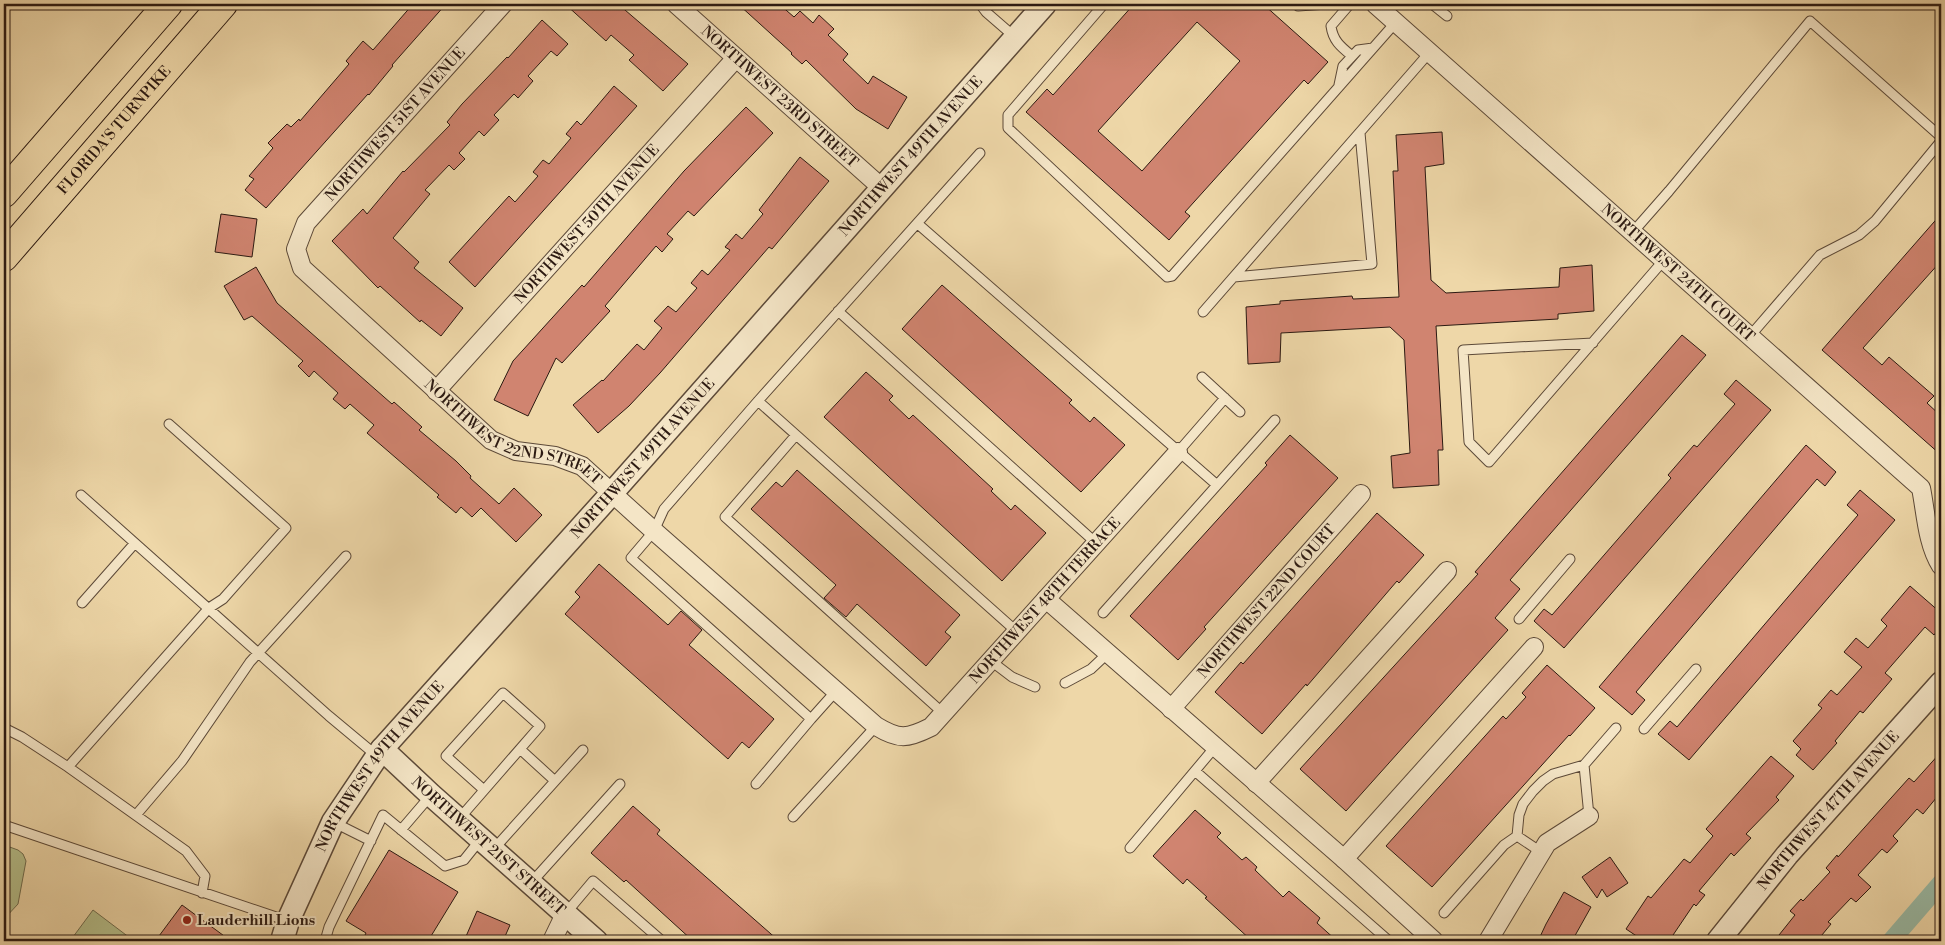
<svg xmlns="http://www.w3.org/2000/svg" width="1945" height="945" viewBox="0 0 1945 945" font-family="'Libre Bodoni',serif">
<rect width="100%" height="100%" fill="#eed7a8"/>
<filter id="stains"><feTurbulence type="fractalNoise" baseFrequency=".004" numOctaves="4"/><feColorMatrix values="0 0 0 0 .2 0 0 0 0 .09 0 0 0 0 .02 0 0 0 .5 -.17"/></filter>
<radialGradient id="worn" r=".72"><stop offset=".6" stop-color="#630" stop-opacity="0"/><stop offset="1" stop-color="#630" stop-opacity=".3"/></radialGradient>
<path fill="#b5bf8b" stroke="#706c4e" d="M4 845 18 850 23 854 26 861 18 904 4 919Z
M93 910 134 941H70Z"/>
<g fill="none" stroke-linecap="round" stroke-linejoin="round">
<path stroke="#9abaa5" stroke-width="18" d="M1891 941 1941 883"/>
</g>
<path fill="#d08470" stroke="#2c1a12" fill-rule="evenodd" d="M413 4H446L392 65 393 66 369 95 368 94 266 208 245 190 254 179 249 176 273 148 268 143 287 124 291 127 299 119 300 121 349 64 346 61 363 41 373 50Z
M565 4H618L688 64 663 91 629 60 634 55 611 35 606 41Z
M738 4H779L794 17 800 11 813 23 819 15 834 29 828 35 848 54 843 60 868 84 873 76 907 97 888 129 856 109 806 60 802 64 791 54 792 53Z
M1134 4H1263L1328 62 1308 84 1304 80 1185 212 1190 216 1169 240 1026 112 1047 89 1053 95ZM1197 22 1240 61 1142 171 1098 131Z
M542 20 568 44 557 56 551 51 528 76 533 81 518 98 514 94 494 115 499 120 484 136 479 131 459 153 465 159 454 170 449 165 425 190 430 194 393 238 419 262 414 268 463 308 441 336 421 320 420 322 380 286 378 288 332 241 363 209 367 214 403 171 404 172 450 125 447 122 462 104 507 57 508 58Z
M614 86 637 106 475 287 449 262 509 196 515 202 538 176 533 172 543 160 549 164 571 138 566 134 577 121 581 125Z
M746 107 773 133 694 216 688 211 667 234 673 239 662 252 656 246 605 306 610 311 562 363 556 358 528 416 494 400 513 361 582 285 584 287 684 171Z
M1442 132 1444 164 1425 167 1431 280 1446 293 1559 287 1560 268 1592 265 1594 311 1558 314V319L1436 326 1443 450H1438L1439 485 1393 488 1391 456 1410 453 1404 340 1390 327 1281 333 1280 362 1248 364 1246 307 1280 304V301L1352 296 1353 299 1399 297 1393 171H1398L1396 135Z
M800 157 829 181 772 249 769 247 660 373 629 406 598 433 573 405 602 380 603 381 637 344 644 350 662 328 654 321 668 306 676 312 697 288 691 283 702 270 708 275 730 250 725 247 736 234 742 239 763 214 759 210Z
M221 214 257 219 252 257 215 252Z
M1941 214V261L1863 348 1882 365 1889 357 1934 396 1927 403 1941 416V455L1822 350Z
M256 267 277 303 392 404 394 402 422 427 419 430 456 461 471 476 470 478 499 504 514 488 542 515 516 542 481 508 472 517 461 507 456 513 437 497 439 495 367 433 374 425 350 404 345 409 333 399 338 393 314 371 309 377 298 366 303 361 252 316 244 320 224 286Z
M942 285 1072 400 1069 403 1090 422 1094 417 1125 445 1081 492 902 329Z
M1682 335 1706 355 1510 580 1520 589 1495 618 1508 630 1346 811 1300 769 1478 574 1475 572Z
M866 372 893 396 889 400 909 419 913 415 993 489 991 491 1011 510 1015 505 1046 533 1002 581 824 417Z
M1736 380 1771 410 1564 648 1534 621 1544 609 1552 615 1671 478 1668 475 1694 445 1697 447 1735 404 1724 394Z
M1290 435 1338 478 1204 627 1206 629 1178 660 1130 616 1267 465 1265 463Z
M1806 445 1836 472 1825 486 1817 479 1636 692 1645 700 1632 715 1599 687Z
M797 470 960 615 945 632 951 637 926 666 857 604 846 617 824 598 836 585 751 509 776 482 782 487Z
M1860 490 1895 520 1689 760 1658 734 1670 721 1677 727 1858 515 1847 505Z
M1377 513 1424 555 1399 583 1397 581 1307 686 1306 684 1262 734 1215 692 1241 662 1243 664Z
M599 564 668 625 681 611 702 630 689 645 774 719 749 748 742 742 728 759 565 614 580 597 575 592Z
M1910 586 1941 613V626L1934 635 1925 627 1885 673 1892 679 1863 713 1860 711 1835 741 1837 743 1813 770 1796 755 1801 749 1793 741 1822 708 1818 705 1831 690 1837 695 1862 667 1844 652 1856 638 1868 648 1887 626 1881 620Z
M1547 665 1595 708 1570 736 1569 735 1432 887 1386 846 1503 716 1506 719 1526 697 1522 693Z
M1941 752V792L1923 814 1917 809 1893 836 1898 841 1887 853 1882 849 1858 875 1871 887 1856 902 1851 898 1828 922 1831 924 1817 941H1787L1779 935 1795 915 1790 911 1801 899 1803 901 1830 872 1826 868 1837 855 1838 857 1909 778 1914 782Z
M1771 756 1794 776 1776 797 1779 800 1746 834 1751 838 1734 856 1731 853 1699 891 1705 895 1696 906 1694 904 1669 941H1644L1626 929 1648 896 1651 898 1684 859 1690 863 1713 836 1706 829Z
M633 806 660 830 657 834 779 941H693L626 880 624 882 591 853Z
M1195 810 1221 833 1217 837 1242 860 1246 857 1257 867 1255 870 1283 897 1289 891 1320 918 1317 923 1337 941H1252L1205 898 1207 897 1187 879 1183 884 1153 856Z
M389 850 458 892 428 941H362L366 933 346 921Z
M1610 857 1628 883 1607 897 1602 889 1597 898 1582 877Z
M1564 892 1591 907 1572 941H1538L1546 924Z
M182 905 231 941H166L159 936Z
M477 911 510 925 503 941H464Z"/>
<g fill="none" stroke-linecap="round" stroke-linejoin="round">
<defs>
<path id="service" d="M980 4 986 12 1016 38
M1104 4 1008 115V128L1167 277 1172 276 1396 22
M1296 4 1298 6 1327 4
M1350 4 1331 26C1333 41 1341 47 1352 56
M1432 4 1447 16
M1339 85 1343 66 1358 50 1373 48
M918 224 1217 485
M1633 232 1669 191 1810 21 1941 137
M1234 277 1372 264 1360 133
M838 311 1096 543
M1203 312 1429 53
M1750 336 1820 255 1859 235 1875 221 1941 141
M1593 343 1463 350 1469 442 1489 462 1664 260
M1202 377 1240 412
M758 401 1017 632
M169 424 286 528 223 599 209 608 68 767 186 851 205 876 202 893
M796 435 725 517 943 713
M1178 452 1225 398
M81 495 329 716 377 756
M82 603 135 543
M1103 613 1275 420
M1519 619 1570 559
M991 661 1012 677 1035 687
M1065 683 1091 669 1108 653
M811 719 836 691
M4 728 22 737 68 767
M1644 729 1696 669
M520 749 555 781
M1195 771 1389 941
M756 784 811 719 631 558 654 531 664 509 758 401 980 153
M136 815 182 761 250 662 346 556
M1589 816 1584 765 1616 728
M793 817 876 726
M459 819 540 726 503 693 446 756 484 790
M333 822 371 841
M4 825 288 921
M401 830 431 795
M1130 848 1215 747
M493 850 583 750
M1541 852 1517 836 1519 815 1523 804 1533 791 1543 781 1553 774 1584 765
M531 883 620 784
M566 913 593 881 662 941
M1444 913 1504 845 1517 836
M325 941 329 927 383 815 445 866 464 860 480 840"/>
<g id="minor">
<path id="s1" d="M503 4 306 223 296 249 302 268 491 440 516 451 555 456 582 466 654 531 876 726C899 740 907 739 931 727L1178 452"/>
<path id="s2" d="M676 4 882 188"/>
<path id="s3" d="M1375 4 1921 488C1926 513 1927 544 1941 566"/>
<path id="s4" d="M436 391 736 58"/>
<path d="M1046 599 1344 859 1434 941"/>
<path id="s5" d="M1171 709 1361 494"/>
<path d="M1256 783 1447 571"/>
<path d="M1344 859 1534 647"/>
<path d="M552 941 565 914"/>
<path d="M1488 941 1547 843 1589 816"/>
</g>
<g id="tertiary">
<path id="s6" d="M382 749 431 795 596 941"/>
<path id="s7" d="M282 941 288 921 333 822 382 749 612 493 1045 4"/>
<path id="s8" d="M1718 941 1787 855 1941 683"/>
</g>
<g id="motorway">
<path d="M4 193 168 4"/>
<path id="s9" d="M4 257 223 4"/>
</g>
</defs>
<use href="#service" stroke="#5c4938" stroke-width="11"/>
<use href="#minor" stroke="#5c4938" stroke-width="20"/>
<use href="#tertiary" stroke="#5c4938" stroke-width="25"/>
<use href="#motorway" stroke="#2c1a12" stroke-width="30"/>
<use href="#service" stroke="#f4e5c6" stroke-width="9"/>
<use href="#minor" stroke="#f4e5c6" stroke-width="18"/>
<use href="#tertiary" stroke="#f4e5c6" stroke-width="22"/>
<use href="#motorway" stroke="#eed7a8" stroke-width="28"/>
</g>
<circle fill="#8f2418" stroke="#f4e5c6" stroke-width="2" cx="187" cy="920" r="5"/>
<g text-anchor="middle" stroke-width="4" stroke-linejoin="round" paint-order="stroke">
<g font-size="15" fill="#2c1a12" stroke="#f4e5c6">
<text dy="5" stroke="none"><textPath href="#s2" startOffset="139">NORTHWEST 23RD STREET</textPath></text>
<text transform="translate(395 124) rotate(-48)" y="5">NORTHWEST 51ST AVENUE</text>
<text dy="5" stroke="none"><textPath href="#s9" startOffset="168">FLORIDA'S TURNPIKE</textPath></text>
<text dy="5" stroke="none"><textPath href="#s7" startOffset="1012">NORTHWEST 49TH AVENUE</textPath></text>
<text dy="5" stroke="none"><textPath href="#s4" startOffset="225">NORTHWEST 50TH AVENUE</textPath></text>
<text dy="5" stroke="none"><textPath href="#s3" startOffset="405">NORTHWEST 24TH COURT</textPath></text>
<text dy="5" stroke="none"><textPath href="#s1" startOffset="614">NORTHWEST 22ND STREET</textPath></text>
<text dy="5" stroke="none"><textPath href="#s7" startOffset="608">NORTHWEST 49TH AVENUE</textPath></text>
<text dy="5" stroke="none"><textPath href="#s1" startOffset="1315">NORTHWEST 48TH TERRACE</textPath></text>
<text dy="5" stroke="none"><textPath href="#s5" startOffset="144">NORTHWEST 22ND COURT</textPath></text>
<text dy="5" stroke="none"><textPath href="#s7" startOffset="202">NORTHWEST 49TH AVENUE</textPath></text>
<text dy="5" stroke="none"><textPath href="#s8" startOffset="171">NORTHWEST 47TH AVENUE</textPath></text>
<text dy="5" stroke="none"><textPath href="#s6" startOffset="144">NORTHWEST 21ST STREET</textPath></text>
</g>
<g font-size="15" font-weight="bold" fill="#2c1a12" stroke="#f4e5c6" text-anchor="start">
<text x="197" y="925">Lauderhill Lions</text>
</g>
</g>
<rect width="1945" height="945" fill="none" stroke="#eed7a8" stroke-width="20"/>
<rect x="5" y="5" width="1935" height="935" fill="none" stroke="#2c1a12" stroke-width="2.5"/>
<rect x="10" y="10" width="1925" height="925" fill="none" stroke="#2c1a12"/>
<rect width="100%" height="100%" filter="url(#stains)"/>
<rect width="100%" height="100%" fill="url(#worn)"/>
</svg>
